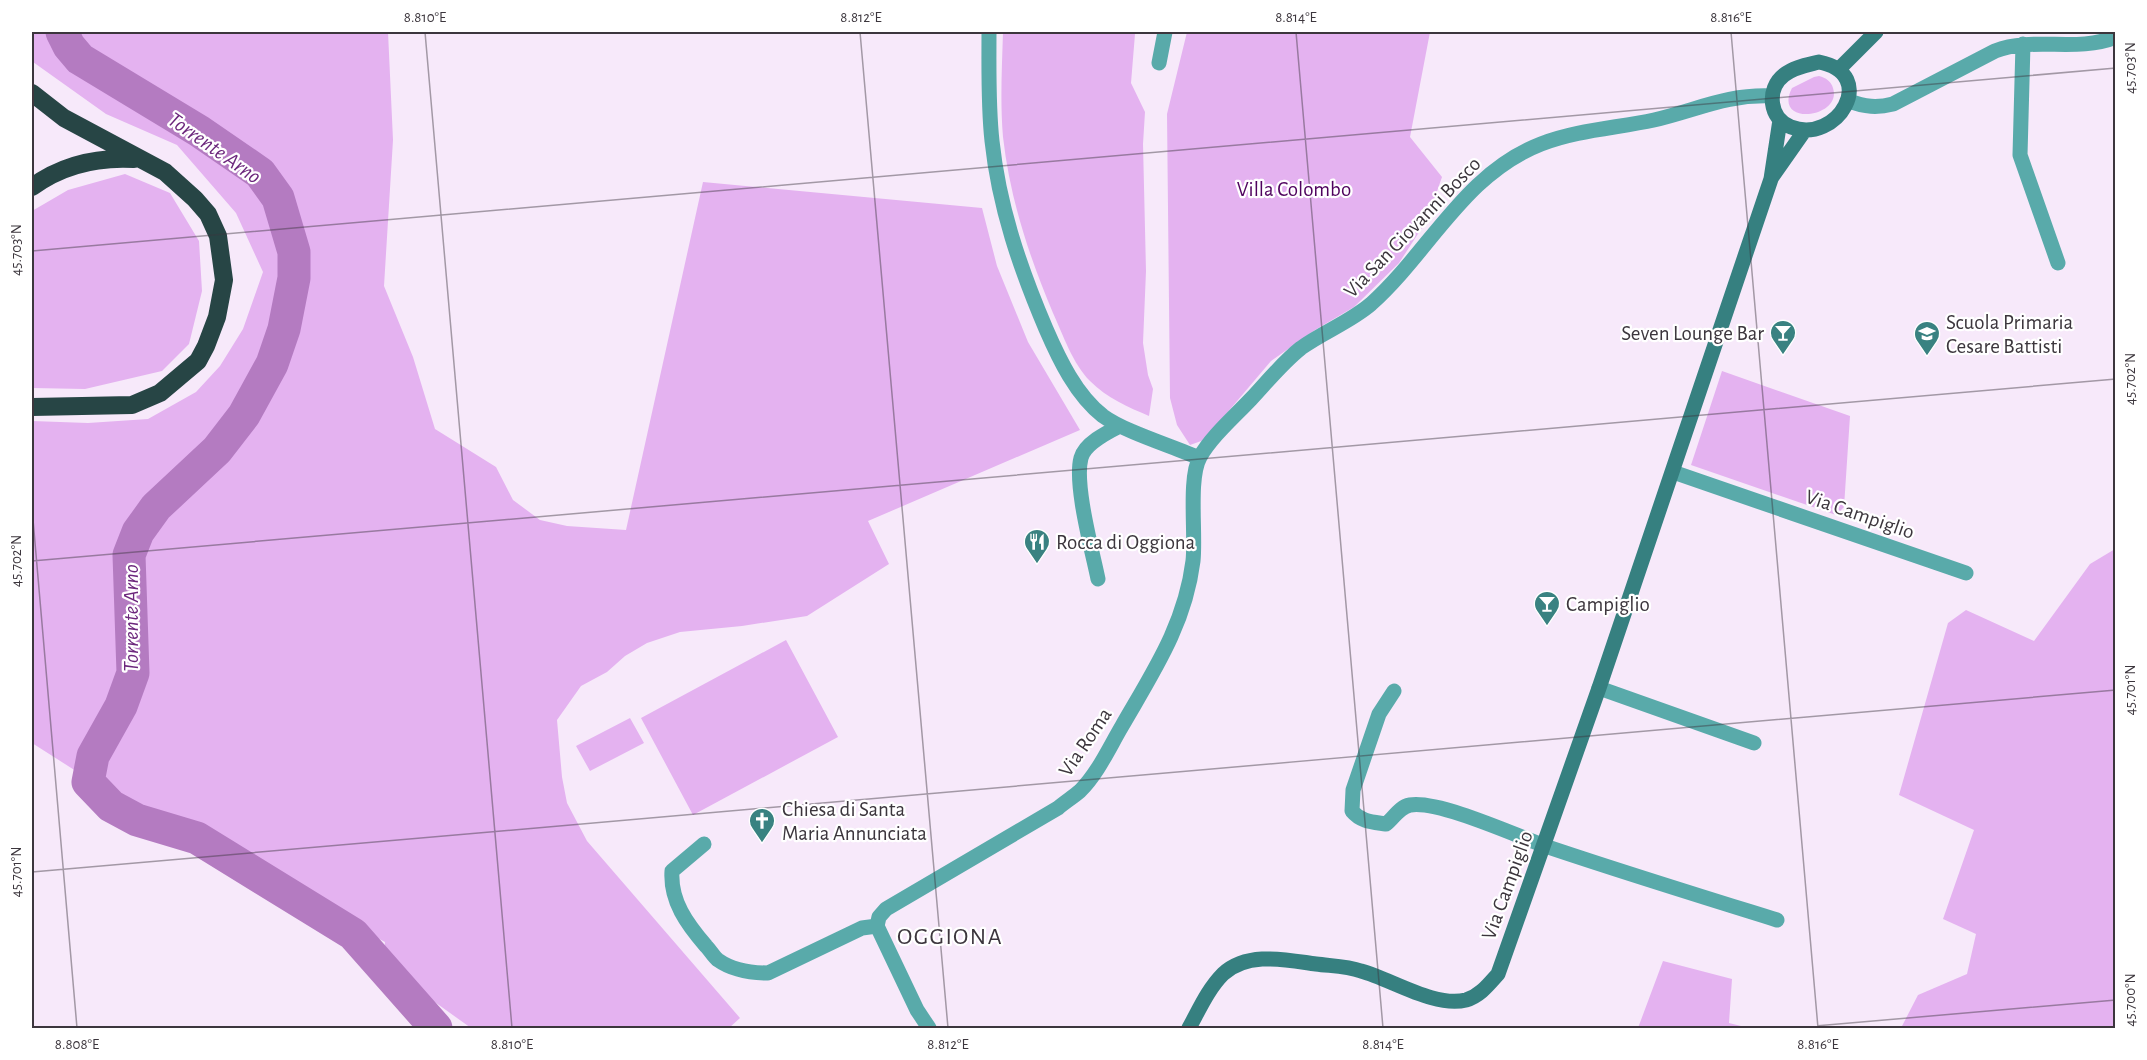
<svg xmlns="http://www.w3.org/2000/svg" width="2147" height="1060" viewBox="0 0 2147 1060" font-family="'Alegreya Sans',sans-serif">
<rect width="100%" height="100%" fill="#f7e9fa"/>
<path fill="#e4b2f0" d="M32 32H388L393 140 384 286 413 357 435 429 496 467 513 500 540 520 567 526 626 530 703 182 982 208 997 266 1028 342 1080 430 868 521 889 564 807 616 742 626 680 632 647 643 625 656 607 672 581 686 557 720 562 777 567 803 587 841 740 1018 729 1028H471L383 965 385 942 293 893 171 823 123 801 32 743V421L88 423 148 419 196 392 220 366 243 329 263 272 236 213 177 145 106 114 33 62Z
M1003 32H1133L1135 34 1131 83 1145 112 1143 144 1146 271 1143 343 1148 375 1153 389 1149 416C1128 407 1107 398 1090 381 1073 364 1063 335 1053 313 1029 256 1010 199 1003 137 1000 102 1002 67 1003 32Z
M1187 32H1430L1410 137 1442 177 1427 220 1399 263 1354 307 1315 330 1271 361 1204 440 1190 445 1177 425 1170 398 1167 114Z
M1819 76C1826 78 1831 81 1833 88 1843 118 1772 127 1792 88L1814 77Z
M125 174 170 193 199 241 202 291 189 344 162 371 85 389 32 388V211L68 190Z
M1722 371 1850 416 1844 507 1836 515 1691 465Z
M2115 549V1028H1901L1918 995 1967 974 1976 934 1943 919 1974 830 1899 795 1948 623 1966 610 2034 641 2090 564Z
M786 640 838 737 693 815 641 718Z
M630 718 644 743 590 771 576 746Z
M1663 961 1732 979 1729 1023 1749 1028H1638Z"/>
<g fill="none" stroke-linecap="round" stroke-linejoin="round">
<path stroke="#b47bc1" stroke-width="33" d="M62 32 69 46 80 59 199 131 260 173 278 198 294 252V278L284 329 272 364 244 415 217 450 156 507 138 532 129 555 133 673 121 706 93 756 88 782 111 806 137 820 197 838 353 934 436 1028"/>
<path stroke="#59aaaa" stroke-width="15" d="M989 32C989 68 988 105 992 141 999 207 1020 268 1046 329 1059 359 1076 395 1103 416 1125 432 1172 446 1199 458
M2023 44 2020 155 2058 263
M1159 63 1165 32
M1849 101C1865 107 1877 108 1893 104L1995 51C2034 36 2076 53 2116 37
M1673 472 1966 573
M1098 579C1092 550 1074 484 1081 458 1085 443 1108 432 1120 426
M1599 688 1754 743
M1394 691 1379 714 1353 790 1352 811C1361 822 1373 822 1386 824 1394 818 1399 807 1410 805 1438 800 1515 835 1545 846 1622 872 1700 896 1777 920
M704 844 672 871C670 901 687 924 706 946 710 950 714 957 718 960 732 970 751 973 768 973L862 928 877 926
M877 926 879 917 886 909 1058 808C1065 802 1073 797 1080 791 1098 773 1109 748 1122 726 1153 672 1185 625 1193 561 1196 534 1188 478 1200 457 1211 437 1235 416 1251 399 1267 382 1282 363 1301 348 1323 332 1350 322 1371 304 1430 251 1464 174 1541 144 1577 130 1617 128 1654 120 1697 110 1727 94 1772 96
M877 926 917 1010 929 1028"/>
<path stroke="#368080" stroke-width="15" d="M1819 62C1880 74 1837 145 1791 127 1769 119 1766 89 1784 75 1794 67 1807 65 1819 62Z
M1839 69 1876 32
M1772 177 1805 130
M1189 1028C1199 1010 1208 989 1223 974 1248 951 1286 960 1316 964 1331 966 1347 966 1361 971 1391 979 1435 1008 1466 1000 1480 996 1489 984 1498 974L1599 688 1771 179 1780 120"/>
<path stroke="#274545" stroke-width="18" d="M32 93 64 118 165 172 195 199 208 214 218 236 224 280 217 317 206 346 198 361 160 393 132 405 32 407
M32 187C62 165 98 157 134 159"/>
</g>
<path fill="none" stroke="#3c363d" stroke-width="1.5" stroke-opacity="0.45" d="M425 32 512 1028M860 32 948 1028M1296 32 1383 1028M1731 32 1818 1028M32 251 2116 68M32 508 77 1028M32 561 2116 379M32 872 2116 690M1792 1028 2116 1000"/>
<defs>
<symbol id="bar-pin" viewBox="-11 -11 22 30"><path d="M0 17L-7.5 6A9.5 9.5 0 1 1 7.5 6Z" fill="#398281" stroke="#fff"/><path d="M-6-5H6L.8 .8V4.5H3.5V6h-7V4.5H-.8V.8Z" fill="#fff"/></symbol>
<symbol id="school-pin" viewBox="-11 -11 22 30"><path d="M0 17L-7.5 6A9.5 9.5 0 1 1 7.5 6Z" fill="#398281" stroke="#fff"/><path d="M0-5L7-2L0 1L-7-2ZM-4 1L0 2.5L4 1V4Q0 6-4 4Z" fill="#fff"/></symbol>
<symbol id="restaurant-pin" viewBox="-11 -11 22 30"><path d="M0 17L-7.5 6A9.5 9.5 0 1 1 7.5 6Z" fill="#398281" stroke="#fff"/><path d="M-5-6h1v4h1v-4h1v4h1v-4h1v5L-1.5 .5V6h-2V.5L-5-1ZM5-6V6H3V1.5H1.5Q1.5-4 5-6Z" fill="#fff"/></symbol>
<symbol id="church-pin" viewBox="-11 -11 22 30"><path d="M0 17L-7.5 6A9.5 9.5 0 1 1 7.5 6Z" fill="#398281" stroke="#fff"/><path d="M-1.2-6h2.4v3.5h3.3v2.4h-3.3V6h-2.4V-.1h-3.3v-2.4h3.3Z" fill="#fff"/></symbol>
</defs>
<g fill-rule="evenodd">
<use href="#bar-pin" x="1768" y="318" width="30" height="40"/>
<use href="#school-pin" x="1912" y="319" width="30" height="40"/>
<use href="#restaurant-pin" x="1022" y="527" width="30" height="40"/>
<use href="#bar-pin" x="1532" y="589" width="30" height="40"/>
<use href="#church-pin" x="747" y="806" width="30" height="40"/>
</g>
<g text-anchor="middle" stroke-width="4.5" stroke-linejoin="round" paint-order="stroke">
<g font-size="21" fill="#4f025e" stroke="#fff">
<text x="1294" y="196">Villa Colombo</text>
</g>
<g font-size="21" fill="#3c363d" stroke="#fff">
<text transform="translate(1412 227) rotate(-46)" y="7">Via San Giovanni Bosco</text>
<text transform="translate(1860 514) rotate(19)" y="7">Via Campiglio</text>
<text transform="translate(1085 742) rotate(-56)" y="7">Via Roma</text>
<text transform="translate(1507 885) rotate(-70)" y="7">Via Campiglio</text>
</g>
<g font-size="21" fill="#3c363d" stroke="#fff" text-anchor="start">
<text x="1946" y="329">Scuola Primaria<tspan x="1946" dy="24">Cesare Battisti</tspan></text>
<text x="1764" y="340" text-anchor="end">Seven Lounge Bar</text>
<text x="1056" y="549">Rocca di Oggiona</text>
<text x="1566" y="611">Campiglio</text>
<text x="782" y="816">Chiesa di Santa<tspan x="782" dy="24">Maria Annunciata</tspan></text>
</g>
<g font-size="22" font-style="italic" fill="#6c277c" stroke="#fff">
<text transform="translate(215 147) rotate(35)" y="8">Torrente Arno</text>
<text transform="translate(130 618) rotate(-90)" y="8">Torrente Arno</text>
</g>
<g font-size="24" letter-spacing="1.5" fill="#3c363d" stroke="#fff">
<text x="950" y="944">OGGIONA</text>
</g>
</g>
<rect width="2147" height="1060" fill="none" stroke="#ffffff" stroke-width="66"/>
<rect x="33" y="33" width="2081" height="994" fill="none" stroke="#3c363d" stroke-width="2"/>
<g font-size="15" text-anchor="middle" fill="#3c363d">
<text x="425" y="22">8.810°E</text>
<text x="861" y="22">8.812°E</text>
<text x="1296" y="22">8.814°E</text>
<text x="1731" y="22">8.816°E</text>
<text transform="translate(2130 68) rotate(-90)" y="5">45.703°N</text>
<text transform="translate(16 250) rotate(-90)" y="5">45.703°N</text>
<text transform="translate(2130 379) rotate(-90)" y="5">45.702°N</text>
<text transform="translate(16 561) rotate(-90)" y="5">45.702°N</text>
<text transform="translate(2130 690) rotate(-90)" y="5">45.701°N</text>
<text transform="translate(16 872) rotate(-90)" y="5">45.701°N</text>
<text transform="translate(2130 1000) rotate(-90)" y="5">45.700°N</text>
<text x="77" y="1049">8.808°E</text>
<text x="512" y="1049">8.810°E</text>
<text x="948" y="1049">8.812°E</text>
<text x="1383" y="1049">8.814°E</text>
<text x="1818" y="1049">8.816°E</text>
</g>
</svg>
